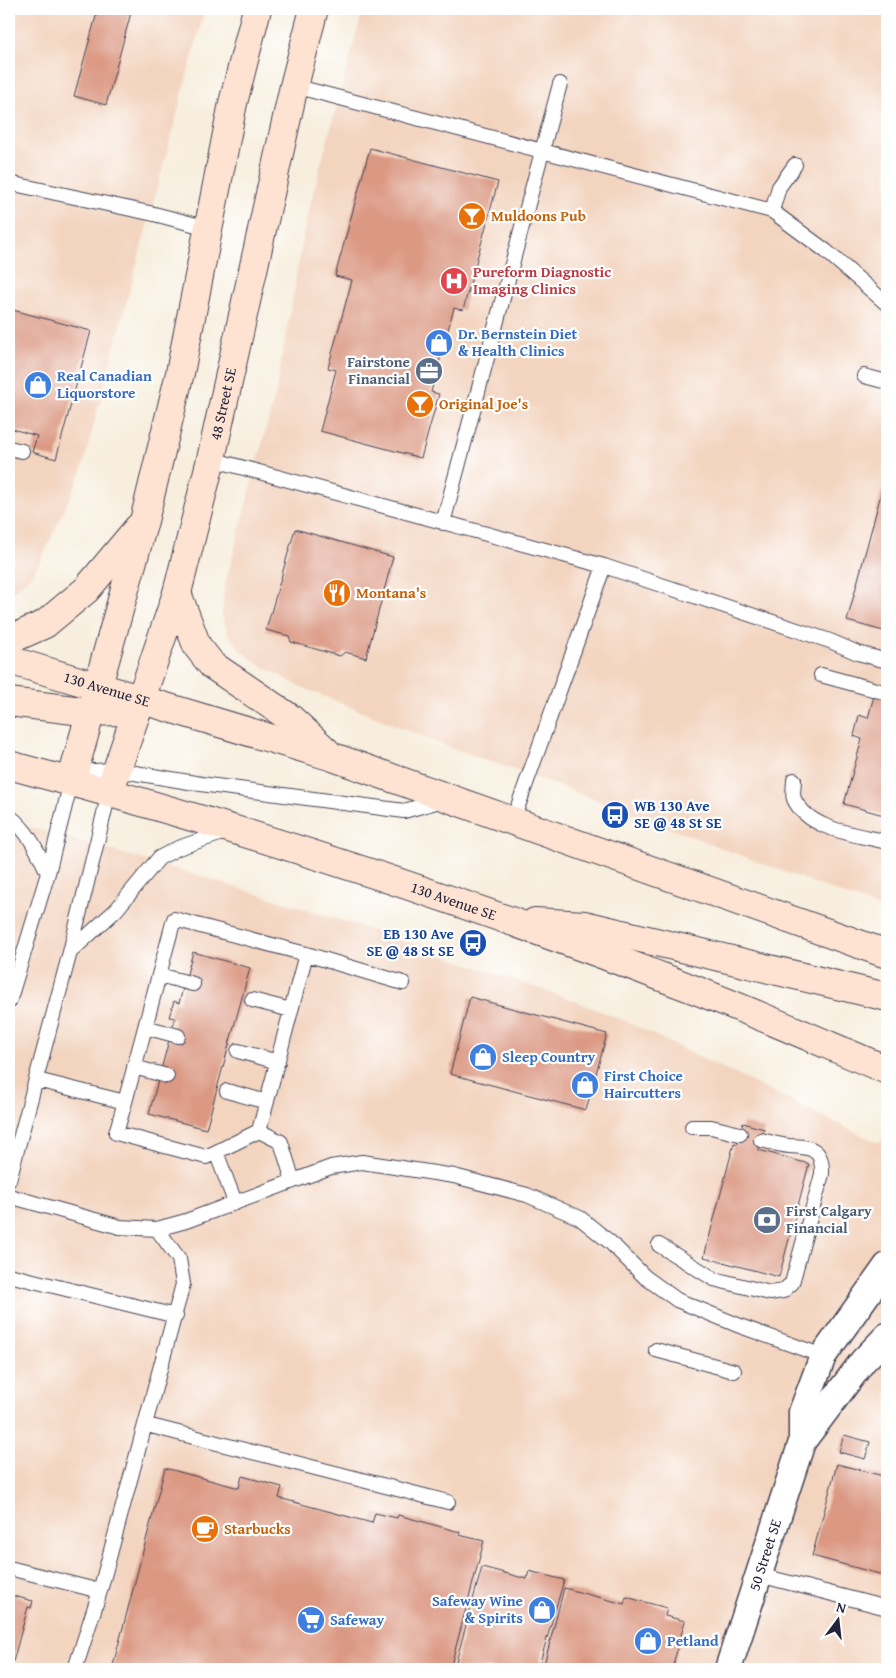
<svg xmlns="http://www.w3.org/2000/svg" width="896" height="1678" viewBox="0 0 896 1678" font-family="'Gentium Book Plus',serif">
<rect width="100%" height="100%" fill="#fff"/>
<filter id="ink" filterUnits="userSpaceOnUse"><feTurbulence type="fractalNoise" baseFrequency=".02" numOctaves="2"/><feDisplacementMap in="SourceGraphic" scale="10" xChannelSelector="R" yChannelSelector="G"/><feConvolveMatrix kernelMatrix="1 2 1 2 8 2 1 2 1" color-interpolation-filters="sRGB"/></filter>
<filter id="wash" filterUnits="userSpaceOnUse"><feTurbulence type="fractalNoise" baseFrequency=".0096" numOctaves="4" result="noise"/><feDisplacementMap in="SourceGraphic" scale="20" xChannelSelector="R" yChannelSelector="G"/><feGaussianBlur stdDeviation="1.12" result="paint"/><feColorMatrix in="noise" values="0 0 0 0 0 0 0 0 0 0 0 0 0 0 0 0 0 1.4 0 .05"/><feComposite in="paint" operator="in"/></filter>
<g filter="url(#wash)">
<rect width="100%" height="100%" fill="#f7eedd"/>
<path fill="#f3d4bf" d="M9 9H205L81 473 40 562 30 577 9 595Z
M363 9H887V911L546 781 449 747 301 687 260 665 241 651 228 633 222 615 224 589 276 391 307 216Z
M9 821 200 876 359 926 572 1000 623 1020 876 1142 887 1141V1669H9Z"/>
<g id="blocks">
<path fill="#db9983" d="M98 9H132L106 105 74 96Z
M370 148 498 182 463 310 454 308 431 392 439 394 421 458 320 431 336 370 328 368 352 280 335 276Z
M9 309 91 331 56 459 32 452 37 436 9 428Z
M887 471V485L883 484Z
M882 490 887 492V632L847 621Z
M295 529 393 557 366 658 345 652 340 656 291 642 289 636 266 630Z
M874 696 887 700V816L844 804 862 739 854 736 859 715 868 718Z
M193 952 250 968 206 1129 149 1114 175 1018 169 1017 174 1001 179 1003Z
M470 997 607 1034 586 1110 450 1074Z
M743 1123 764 1129 759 1150 809 1164 779 1277 704 1257 734 1143 737 1144Z
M844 1435 870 1442 865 1459 839 1452Z
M837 1464 887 1477V1576L812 1556Z
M165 1468 239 1488 242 1476 282 1487 279 1498 372 1523 375 1513 397 1518 398 1515 460 1532 459 1535 484 1541 450 1669H112Z
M482 1567 527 1579 529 1571 564 1580 538 1669H454Z
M564 1588 624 1604 626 1597 667 1608 665 1616 685 1621 672 1669H543Z
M9 1595 33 1601 31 1608 28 1607 11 1669H9Z"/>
</g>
</g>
<g filter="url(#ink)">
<use href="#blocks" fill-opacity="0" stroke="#424153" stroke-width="1"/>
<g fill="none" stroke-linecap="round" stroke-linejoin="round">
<defs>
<path id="lane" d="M294 86 772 211 826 251 887 304
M9 183 154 214 208 228
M772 211 779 187 795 165
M864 376 887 382
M9 448 22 451
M211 459 604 566 830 641 858 653 887 661
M443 523 560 84
M821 675 887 693
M794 780C794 786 792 794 794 799 809 831 857 834 887 842
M9 816C28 830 38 852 48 873
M513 820 604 566
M70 952 116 910 159 858 178 848 228 831
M306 954 403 983
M159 975 193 984
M252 1000 291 1010
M9 1002 48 873 71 782 93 771 117 770 201 784 404 811 443 800
M145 1027 178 1036
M238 1051 278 1062
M134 1067 167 1076
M37 1080 125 1102 174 919 306 954 259 1131 206 1157 116 1133 125 1102
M227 1091 267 1102
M692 1127H711L740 1134
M259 1131 281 1142 293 1181
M216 1152 235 1202
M9 1180 70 952 109 793
M9 1196 120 1227 157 1229 186 1221 331 1167 362 1162 454 1176 527 1195 580 1218 611 1243 645 1277 677 1300 740 1326 823 1356
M659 1245 714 1279 770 1293 783 1291 792 1283 822 1174C823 1148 811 1147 789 1146 779 1145 770 1142 761 1140
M9 1275 176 1316
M656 1350 734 1371
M147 1425 448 1502
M9 1568 100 1591
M759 1575 887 1608
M75 1669 100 1591 183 1284 179 1259 157 1229"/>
<g id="street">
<path d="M802 1442 863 1361 887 1336"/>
<path id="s1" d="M728 1669 802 1442V1412L823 1356 887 1266"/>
</g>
<g id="secondary">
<path d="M177 593 197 646 212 665 290 718 326 751"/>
<path d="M9 640 45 624 86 590 138 528"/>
<path id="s2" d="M9 660 333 757 887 954"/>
<path d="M9 702 90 712 120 711 141 698"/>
<path id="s3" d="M9 765C240 827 470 902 693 989 758 1014 823 1043 887 1070"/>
<path d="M71 782 144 521 180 373 233 103 257 9"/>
<path id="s4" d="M109 793 177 593 211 459 294 86 314 9"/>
<path d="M535 922 585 925 887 997"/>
</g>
</defs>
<use href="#lane" stroke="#424153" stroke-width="16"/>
<use href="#street" stroke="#424153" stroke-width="29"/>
<use href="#secondary" stroke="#424153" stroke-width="30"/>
<use href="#lane" stroke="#fff" stroke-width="14"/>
<use href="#street" stroke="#fff" stroke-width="26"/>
<use href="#secondary" stroke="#fee3d2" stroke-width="28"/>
</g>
</g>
<defs>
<symbol id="bar-disc" viewBox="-11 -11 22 22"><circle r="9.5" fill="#e8710a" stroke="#fff"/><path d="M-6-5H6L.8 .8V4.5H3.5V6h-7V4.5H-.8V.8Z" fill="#fff"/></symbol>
<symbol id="hospital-disc" viewBox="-11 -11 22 22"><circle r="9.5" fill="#e0444e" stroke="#fff"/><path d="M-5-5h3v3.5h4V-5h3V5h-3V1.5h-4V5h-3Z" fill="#fff"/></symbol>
<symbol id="shop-disc" viewBox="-11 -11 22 22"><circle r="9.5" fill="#3f7fe0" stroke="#fff"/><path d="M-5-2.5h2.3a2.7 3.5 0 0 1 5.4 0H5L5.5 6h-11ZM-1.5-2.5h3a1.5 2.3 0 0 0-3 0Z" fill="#fff"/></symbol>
<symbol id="office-disc" viewBox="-11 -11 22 22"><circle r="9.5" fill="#5c6f8a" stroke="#fff"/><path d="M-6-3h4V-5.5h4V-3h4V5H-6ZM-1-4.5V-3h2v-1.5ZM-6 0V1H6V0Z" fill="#fff"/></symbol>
<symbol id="restaurant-disc" viewBox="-11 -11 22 22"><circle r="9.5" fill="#e8710a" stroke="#fff"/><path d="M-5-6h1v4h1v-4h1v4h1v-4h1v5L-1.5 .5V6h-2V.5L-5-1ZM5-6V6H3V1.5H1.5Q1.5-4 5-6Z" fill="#fff"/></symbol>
<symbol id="bus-disc" viewBox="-11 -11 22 22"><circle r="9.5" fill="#1a4fb4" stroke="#fff"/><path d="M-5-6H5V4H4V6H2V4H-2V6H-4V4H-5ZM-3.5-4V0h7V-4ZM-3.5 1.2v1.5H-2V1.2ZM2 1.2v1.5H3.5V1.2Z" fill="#fff"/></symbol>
<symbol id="bank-disc" viewBox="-11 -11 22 22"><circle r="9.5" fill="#5c6f8a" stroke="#fff"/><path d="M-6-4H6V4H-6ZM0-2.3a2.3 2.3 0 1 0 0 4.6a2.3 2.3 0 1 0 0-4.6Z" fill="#fff"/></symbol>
<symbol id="cafe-disc" viewBox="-11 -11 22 22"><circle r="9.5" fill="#e8710a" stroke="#fff"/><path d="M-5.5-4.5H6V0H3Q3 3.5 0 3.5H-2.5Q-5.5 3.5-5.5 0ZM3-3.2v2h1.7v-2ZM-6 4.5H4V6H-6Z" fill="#fff"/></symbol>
<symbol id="supermarket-disc" viewBox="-11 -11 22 22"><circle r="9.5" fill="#3f7fe0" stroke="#fff"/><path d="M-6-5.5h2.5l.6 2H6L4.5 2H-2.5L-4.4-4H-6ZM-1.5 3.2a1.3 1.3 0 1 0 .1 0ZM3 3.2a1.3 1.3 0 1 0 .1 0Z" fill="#fff"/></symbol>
</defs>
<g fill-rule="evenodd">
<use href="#bar-disc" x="456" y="200" width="32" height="32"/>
<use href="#hospital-disc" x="438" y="265" width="32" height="32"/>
<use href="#shop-disc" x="423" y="327" width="32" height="32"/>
<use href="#office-disc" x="413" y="355" width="32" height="32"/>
<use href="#shop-disc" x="22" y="369" width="32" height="32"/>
<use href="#bar-disc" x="404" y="388" width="32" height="32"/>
<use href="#restaurant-disc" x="321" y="577" width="32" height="32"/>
<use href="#bus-disc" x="599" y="799" width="32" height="32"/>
<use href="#bus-disc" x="457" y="927" width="32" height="32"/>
<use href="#shop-disc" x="467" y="1041" width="32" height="32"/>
<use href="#shop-disc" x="569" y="1069" width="32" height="32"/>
<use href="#bank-disc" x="751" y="1204" width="32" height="32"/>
<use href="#cafe-disc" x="189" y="1513" width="32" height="32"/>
<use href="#shop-disc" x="526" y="1594" width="32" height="32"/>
<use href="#supermarket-disc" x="295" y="1604" width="32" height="32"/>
<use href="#shop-disc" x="632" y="1625" width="32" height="32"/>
</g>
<g text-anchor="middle" stroke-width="4.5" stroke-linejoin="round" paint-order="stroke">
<g font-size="15" font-weight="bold" fill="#c56008" stroke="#fff" text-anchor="start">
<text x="491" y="221">Muldoons Pub</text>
<text x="439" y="409">Original Joe's</text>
<text x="356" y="598">Montana's</text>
<text x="224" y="1534">Starbucks</text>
</g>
<g font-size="15" font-weight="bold" fill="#be3a42" stroke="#fff" text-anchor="start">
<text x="473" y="277">Pureform Diagnostic<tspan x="473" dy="17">Imaging Clinics</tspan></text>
</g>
<g font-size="15" font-weight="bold" fill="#366cbe" stroke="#fff" text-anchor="start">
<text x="458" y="339">Dr. Bernstein Diet<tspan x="458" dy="17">&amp; Health Clinics</tspan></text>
<text x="57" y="381">Real Canadian<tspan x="57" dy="17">Liquorstore</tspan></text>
<text x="502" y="1062">Sleep Country</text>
<text x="604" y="1081">First Choice<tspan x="604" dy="17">Haircutters</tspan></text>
<text x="523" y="1606" text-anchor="end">Safeway Wine<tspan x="523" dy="17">&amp; Spirits</tspan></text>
<text x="330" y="1625">Safeway</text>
<text x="667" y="1646">Petland</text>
</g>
<g font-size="15" font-weight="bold" fill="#4e5e75" stroke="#fff" text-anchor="end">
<text x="410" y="367">Fairstone<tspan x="410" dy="17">Financial</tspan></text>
<text x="786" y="1216" text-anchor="start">First Calgary<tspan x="786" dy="17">Financial</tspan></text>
</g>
<g font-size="15" fill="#22223b" stroke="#fff">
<text dy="5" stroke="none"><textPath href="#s4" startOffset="406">48 Street SE</textPath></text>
<text dy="5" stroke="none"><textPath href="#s2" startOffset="102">130 Avenue SE</textPath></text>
<text dy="5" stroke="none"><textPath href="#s3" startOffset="465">130 Avenue SE</textPath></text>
<text dy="5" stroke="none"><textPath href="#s1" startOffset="120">50 Street SE</textPath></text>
</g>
<g font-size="15" font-weight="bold" fill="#164399" stroke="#fff" text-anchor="start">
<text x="634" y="811">WB 130 Ave<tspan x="634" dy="17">SE @ 48 St SE</tspan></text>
<text x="454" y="939" text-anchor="end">EB 130 Ave<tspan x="454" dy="17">SE @ 48 St SE</tspan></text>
</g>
</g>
<rect width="896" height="1678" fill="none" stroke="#fff" stroke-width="30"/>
<g transform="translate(838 1620) rotate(15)" stroke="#ffffff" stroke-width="4" paint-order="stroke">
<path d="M0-4L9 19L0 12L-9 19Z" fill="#22223b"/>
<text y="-8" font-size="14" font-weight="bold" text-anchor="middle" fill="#22223b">N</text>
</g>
</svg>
